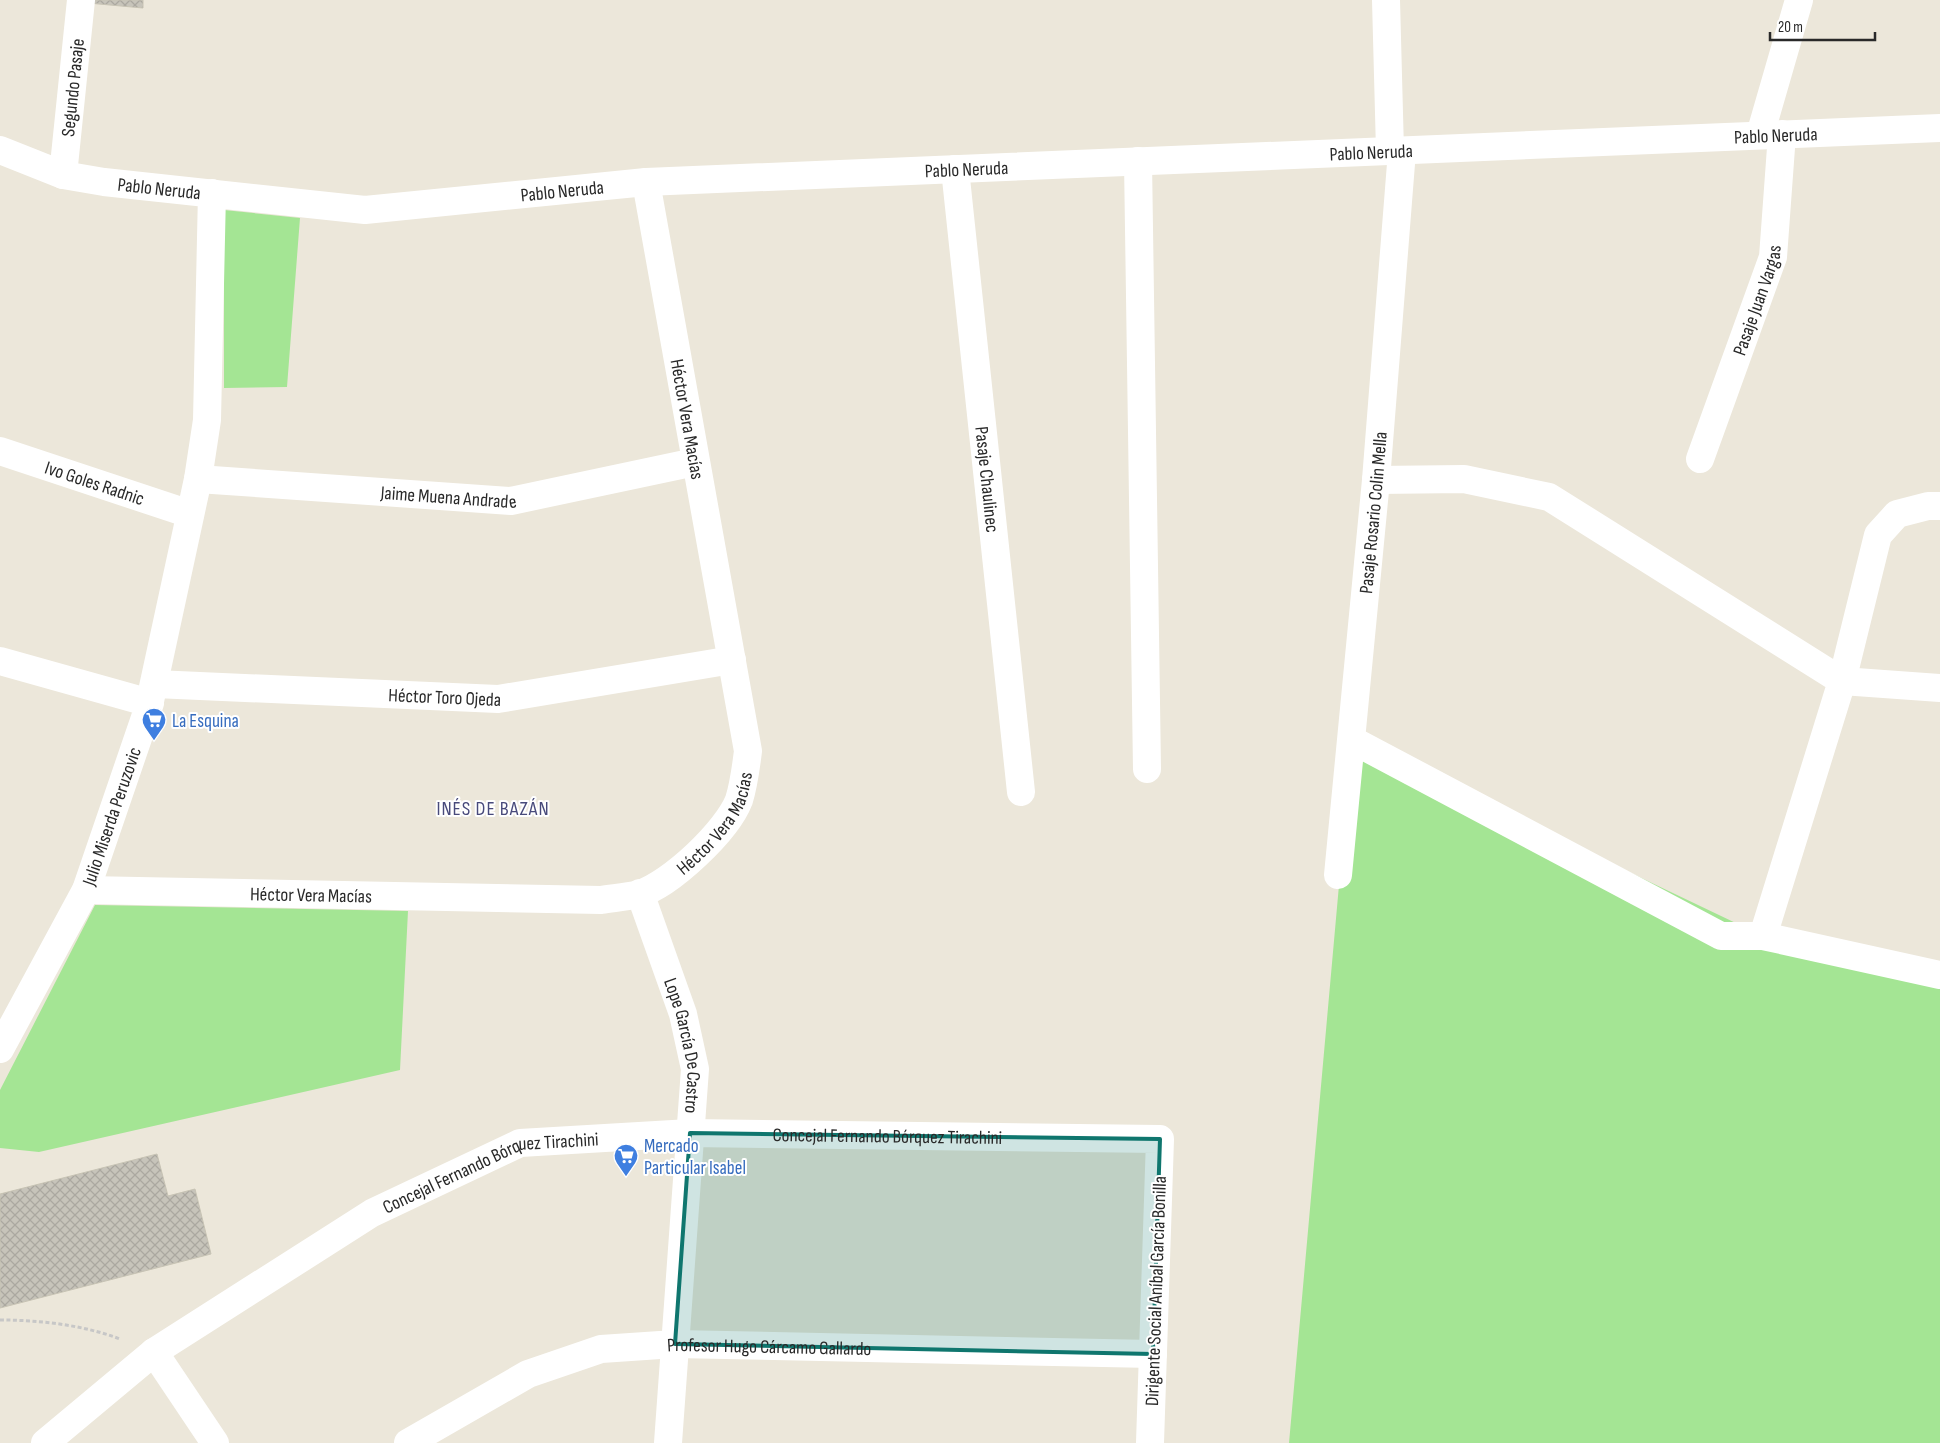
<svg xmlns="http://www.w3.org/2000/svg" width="1940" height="1443" viewBox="0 0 1940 1443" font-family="'Sofia Sans Condensed',sans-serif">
<defs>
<pattern id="building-cross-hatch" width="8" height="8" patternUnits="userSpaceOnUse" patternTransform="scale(1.25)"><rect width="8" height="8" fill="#c7c4ba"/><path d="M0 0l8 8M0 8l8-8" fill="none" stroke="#aba8a0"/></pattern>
</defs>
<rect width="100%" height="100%" fill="#ece7da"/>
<path fill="#a4e594" d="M224 210 300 218 287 387 224 388Z
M1352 740 1763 936 1940 979V1443H1289Z
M95 905 408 911 400 1070 39 1152 0 1148V1090Z"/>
<path fill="url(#building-cross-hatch)" stroke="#c7c3b4" d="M89 0H143V8L88 3Z
M157 1154 168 1196 195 1189 211 1254 0 1308V1194Z"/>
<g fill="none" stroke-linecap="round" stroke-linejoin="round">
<path stroke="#c7c7c7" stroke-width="3" stroke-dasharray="4 2.5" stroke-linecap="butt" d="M0 1320C40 1320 83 1325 120 1339"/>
<g stroke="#fff" stroke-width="28">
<path d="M1386 0 1390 151"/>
<path d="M1760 135 1799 0"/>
<path d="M1138 161 1147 769"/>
<path id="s1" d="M955 169 1021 792"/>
<path id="s2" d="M63 175 81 0"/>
<path id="s3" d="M0 451 190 514"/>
<path id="s4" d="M1700 459 1773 257 1782 134"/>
<path id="s5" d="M198 479 511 501 695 462"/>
<path d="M1376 480 1464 479 1549 497 1842 681 1763 936"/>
<path d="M1940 506H1928L1897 514 1878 535 1842 681 1940 688"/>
<path id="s6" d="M155 684 498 699 732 660"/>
<path d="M150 701 198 479 207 420 212 193"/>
<path d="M1352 740 1721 936H1763L1940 975"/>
<path id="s7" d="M1338 875 1376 480 1402 151"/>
<path id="s8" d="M86 890 601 900C613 898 627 897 639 894 671 884 727 831 739 800 744 784 746 767 748 751L646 182"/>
<path id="s9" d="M640 893 683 1014 695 1069 668 1443"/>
<path d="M154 1352 215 1443"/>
<path id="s10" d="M45 1443 154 1352 372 1213 520 1143 690 1133 1160 1139 1150 1443"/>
<path id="s11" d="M408 1443 528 1374 601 1349 675 1344 1153 1354"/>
</g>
<path stroke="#fff" stroke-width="28" d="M0 661 150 703 86 890 0 1049"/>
<path stroke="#fff" stroke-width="28" id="s12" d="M0 150 63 175 104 182 365 210 646 182 1940 128"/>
</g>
<path fill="#0f766e" fill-opacity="0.2" stroke="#0f766e" stroke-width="4" stroke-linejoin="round" d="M690 1133 1160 1139 1153 1354 675 1344Z"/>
<defs>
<symbol id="supermarket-pin" viewBox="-11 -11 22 30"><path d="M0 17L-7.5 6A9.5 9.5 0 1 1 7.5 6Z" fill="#3f7fe0" stroke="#fff"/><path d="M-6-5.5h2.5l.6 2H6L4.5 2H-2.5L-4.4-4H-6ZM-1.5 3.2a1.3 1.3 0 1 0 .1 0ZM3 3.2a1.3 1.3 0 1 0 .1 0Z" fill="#fff"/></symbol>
</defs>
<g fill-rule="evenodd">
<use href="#supermarket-pin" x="140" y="706" width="28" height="38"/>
<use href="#supermarket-pin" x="612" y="1142" width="28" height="38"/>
</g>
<g text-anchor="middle" stroke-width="4" stroke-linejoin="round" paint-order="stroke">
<g font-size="19" fill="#292929" stroke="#fff">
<text dy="7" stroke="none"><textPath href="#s2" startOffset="88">Segundo Pasaje</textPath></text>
<text dy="7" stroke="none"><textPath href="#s12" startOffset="1785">Pablo Neruda</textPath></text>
<text dy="7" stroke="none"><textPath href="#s12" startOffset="1380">Pablo Neruda</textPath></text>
<text dy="7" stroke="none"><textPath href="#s12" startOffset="975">Pablo Neruda</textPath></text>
<text dy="7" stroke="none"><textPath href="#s12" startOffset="165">Pablo Neruda</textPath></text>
<text dy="7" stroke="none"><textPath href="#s12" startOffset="570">Pablo Neruda</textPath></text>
<text dy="7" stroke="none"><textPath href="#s4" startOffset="169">Pasaje Juan Vargas</textPath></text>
<text transform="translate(688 419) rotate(80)" y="7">Héctor Vera Macías</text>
<text dy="7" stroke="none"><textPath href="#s1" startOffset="312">Pasaje Chaulinec</textPath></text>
<text dy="7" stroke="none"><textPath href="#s3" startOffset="100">Ivo Goles Radnic</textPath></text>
<text dy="7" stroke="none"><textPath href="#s5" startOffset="251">Jaime Muena Andrade</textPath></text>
<text dy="7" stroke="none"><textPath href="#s7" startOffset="364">Pasaje Rosario Colin Mella</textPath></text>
<text dy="7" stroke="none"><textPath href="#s6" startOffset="290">Héctor Toro Ojeda</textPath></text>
<text transform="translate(111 816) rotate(-71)" y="7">Julio Miserda Peruzovic</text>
<text dy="7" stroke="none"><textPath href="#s8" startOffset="661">Héctor Vera Macías</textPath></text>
<text dy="7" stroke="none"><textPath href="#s8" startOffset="225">Héctor Vera Macías</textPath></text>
<text dy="7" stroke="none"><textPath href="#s9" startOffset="160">Lope García De Castro</textPath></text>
<text dy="7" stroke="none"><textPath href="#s10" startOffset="932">Concejal Fernando Bórquez Tirachini</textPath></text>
<text dy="7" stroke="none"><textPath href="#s10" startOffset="528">Concejal Fernando Bórquez Tirachini</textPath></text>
<text transform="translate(1155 1291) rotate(-88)" y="7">Dirigente Social Aníbal García Bonilla</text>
<text dy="7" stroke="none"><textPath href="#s11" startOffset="384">Profesor Hugo Cárcamo Gallardo</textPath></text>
</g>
<g font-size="19" fill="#366cbe" stroke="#fff" text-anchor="start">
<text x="172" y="727">La Esquina</text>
<text x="644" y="1152">Mercado<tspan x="644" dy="22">Particular Isabel</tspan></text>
</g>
<g font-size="20" letter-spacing="1" fill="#484a7b" stroke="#fff">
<text x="493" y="815">INÉS DE BAZÁN</text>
</g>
</g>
<path d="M1770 32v8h105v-8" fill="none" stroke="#292929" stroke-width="2.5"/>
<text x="1778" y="32" font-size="15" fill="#292929" stroke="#ffffff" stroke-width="4" paint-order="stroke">20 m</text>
</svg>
